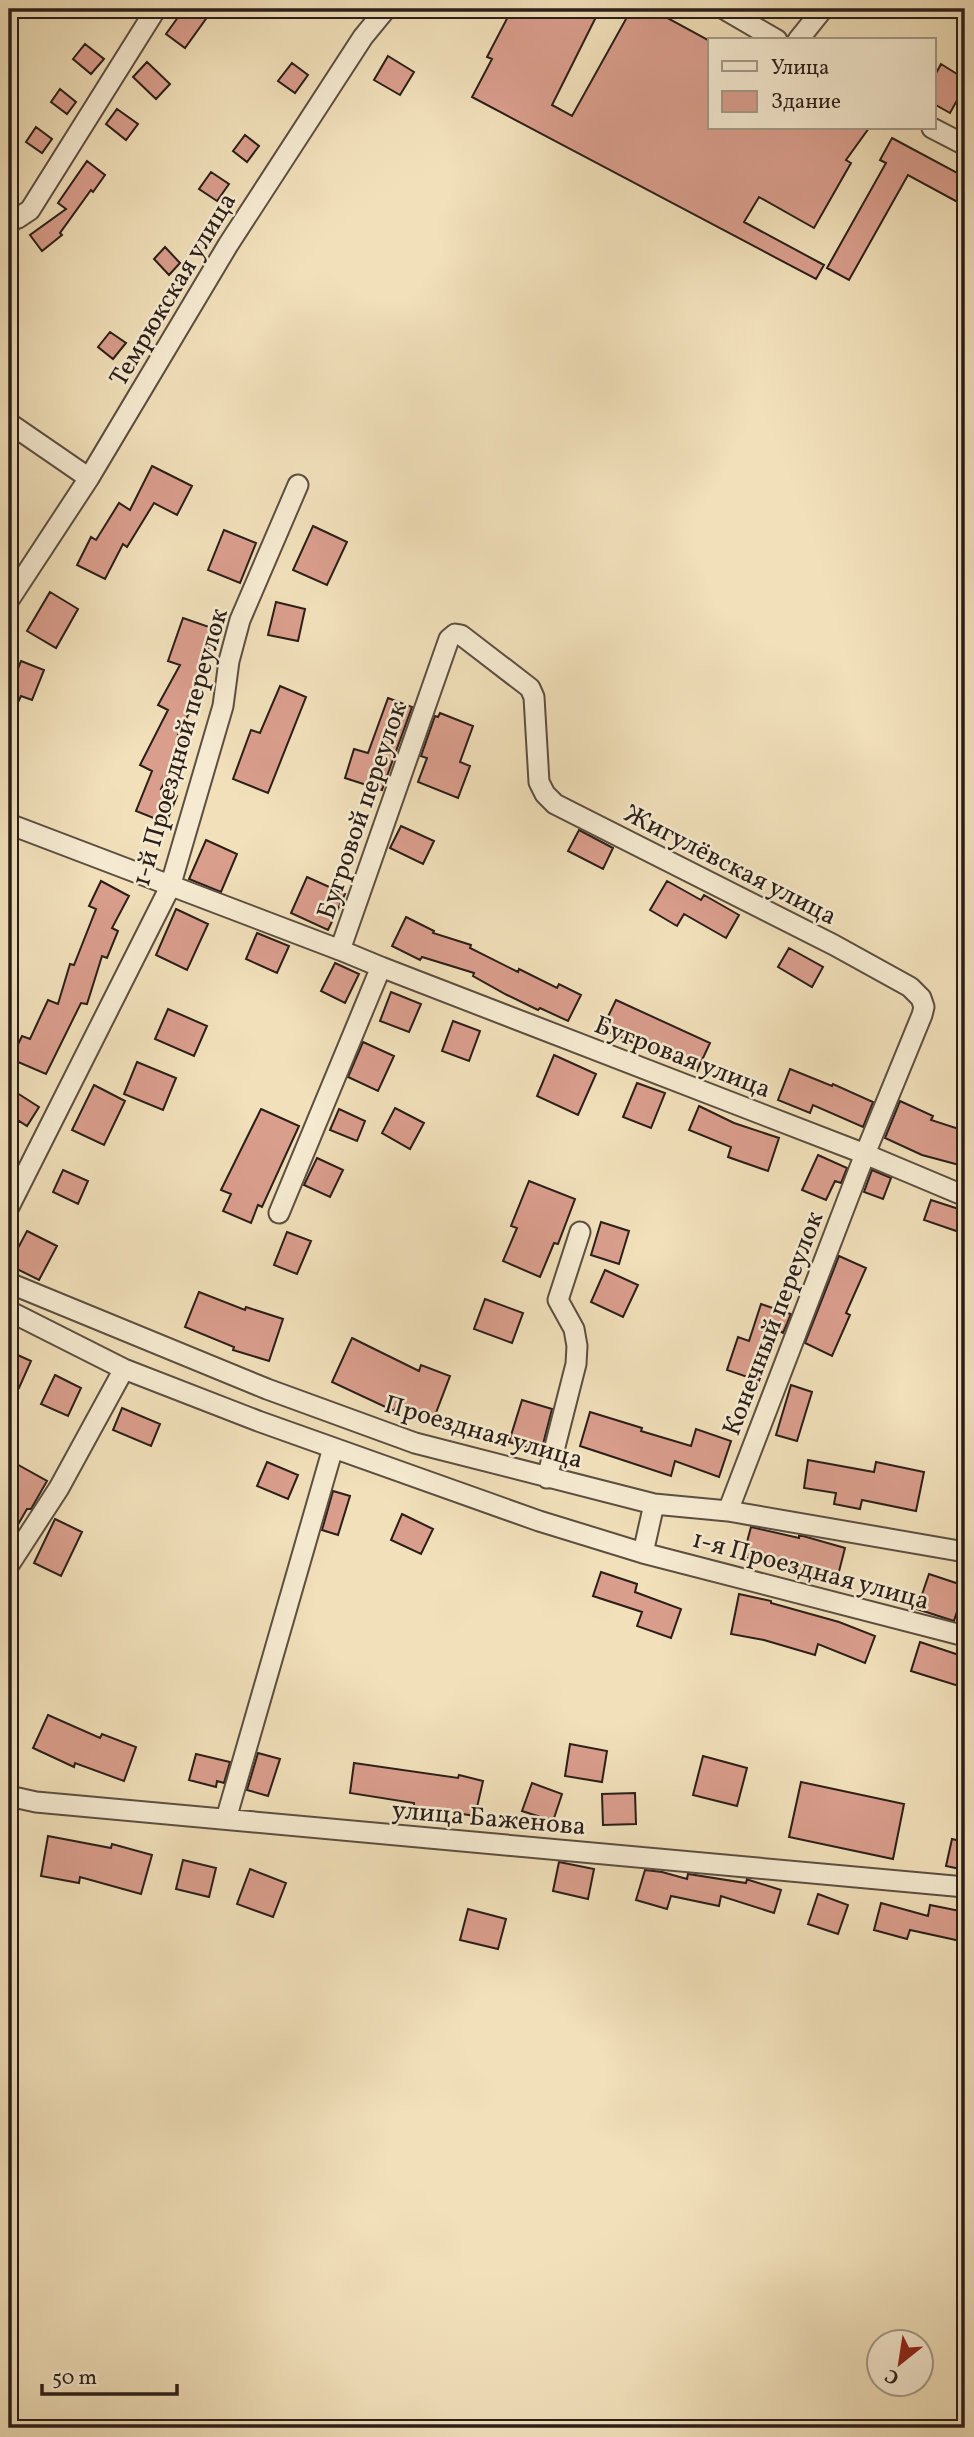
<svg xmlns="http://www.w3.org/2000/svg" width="974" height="2437" viewBox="0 0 974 2437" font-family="Vollkorn,serif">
<rect width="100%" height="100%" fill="#f1e0ba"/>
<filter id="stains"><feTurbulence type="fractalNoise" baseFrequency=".00286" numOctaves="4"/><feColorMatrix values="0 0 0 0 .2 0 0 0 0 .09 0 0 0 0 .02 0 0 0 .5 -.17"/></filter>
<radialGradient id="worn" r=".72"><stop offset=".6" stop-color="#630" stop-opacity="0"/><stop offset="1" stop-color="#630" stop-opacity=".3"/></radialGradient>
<path fill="#da9e8d" stroke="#2a1e19" stroke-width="2" d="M184 9H213L185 48 166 34Z
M512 9H600L552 105 572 116 626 19 607 9H651L710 41V128H869L846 160 851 163 814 228 759 197 744 222 824 265 816 279 472 97 492 59 487 57Z
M85 44 104 59 91 74 73 59Z
M388 56 414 72 400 95 374 80Z
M147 62 170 84 156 99 133 77Z
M292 63 308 75 295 93 278 81Z
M941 64 965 79V86L950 113 934 104V77Z
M60 89 76 102 67 114 51 102Z
M117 109 138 124 126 140 106 124Z
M36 127 52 139 42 153 26 142Z
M245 135 259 146 247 162 233 151Z
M892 138 965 177V206L908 175 849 280 827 268 886 163 880 160Z
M87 161 105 175 93 192 91 190 60 233 62 235 42 251 30 235 66 209 58 203Z
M211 172 229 184 217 201 199 189Z
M165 247 180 263 169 275 154 259Z
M110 332 126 343 113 359 98 347Z
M152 466 192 486 177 515 154 503 127 547 123 544 105 579 77 565 91 537 96 540 119 503 130 510Z
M313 526 347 542 327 585 293 570Z
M224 530 256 543 240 583 208 570Z
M50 592 78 609 56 648 27 631Z
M276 602 305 609 298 641 268 635Z
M183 618 215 629 196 685 202 689 178 734 187 739 161 789 177 796 166 823 136 811 152 771 140 765 168 710 158 705 180 665 168 661Z
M21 661 44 670 32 700 21 696 9 721V692Z
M280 686 306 697 268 793 233 779 251 730 260 733Z
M388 698 412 707 382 790 345 778 354 749 368 753Z
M440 713 473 726 460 762 470 766 458 798 418 782 427 758 421 756 435 716 438 717Z
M401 826 434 841 423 864 390 848Z
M579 830 613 848 603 869 568 851Z
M206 840 237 854 221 892 189 879Z
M307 877 345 894 328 930 291 913Z
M101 881 129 896 112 928 118 931 107 958 102 956 87 1004 81 1003 46 1074 11 1059 22 1036 30 1039 48 1000 58 1004 70 964 74 965 96 909 89 906Z
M667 881 701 900 704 895 739 915 726 938 684 914 677 926 650 910Z
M176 909 208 924 187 970 156 955Z
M406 917 434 931 433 933 471 945 470 948 518 972 519 969 557 988 559 984 581 995 568 1021 540 1008 538 1010 507 995 473 976 474 973 422 957 420 960 392 946Z
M257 933 289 946 277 973 246 959Z
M789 948 823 967 812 987 778 967Z
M335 963 359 974 345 1003 321 991Z
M391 992 421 1004 409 1032 380 1021Z
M616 1000 710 1043 697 1071 602 1029Z
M168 1009 207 1026 194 1056 155 1039Z
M453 1021 480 1031 469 1061 442 1051Z
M363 1042 394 1056 378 1091 348 1077Z
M554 1055 596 1074 578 1115 537 1096Z
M137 1062 176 1078 163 1110 124 1094Z
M790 1069 832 1086 833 1084 873 1102 863 1127 813 1105 810 1113 778 1100Z
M637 1083 665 1093 651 1128 623 1117Z
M94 1085 125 1101 104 1145 72 1130Z
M14 1091 39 1107 27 1126 19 1121 9 1139V1099Z
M900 1101 933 1116 931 1120 965 1131V1158L963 1166 922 1155 885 1138Z
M699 1106 734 1123 779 1138 768 1171 728 1157 731 1147 689 1130Z
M395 1108 424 1123 410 1149 382 1133Z
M261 1109 299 1126 262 1207 258 1205 251 1223 223 1211 231 1194 221 1190Z
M339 1109 365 1121 357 1141 330 1130Z
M818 1155 847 1168 841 1183 835 1181 826 1200 802 1190Z
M317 1158 343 1170 330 1197 304 1185Z
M63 1170 88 1181 78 1204 53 1192Z
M872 1170 891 1178 883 1199 864 1192Z
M529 1181 575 1199 558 1244 554 1243 540 1277 503 1261 517 1228 511 1226Z
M931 1200 965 1211V1234L924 1220Z
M601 1222 629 1231 619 1264 591 1255Z
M27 1231 57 1246 39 1280 9 1265Z
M287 1232 311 1241 297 1274 274 1265Z
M839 1256 866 1268 846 1313 850 1315 832 1356 805 1343Z
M605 1270 638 1285 623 1317 591 1302Z
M199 1292 245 1310 246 1307 283 1319 269 1361 233 1350 234 1347 185 1327Z
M485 1299 523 1313 512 1343 474 1329Z
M761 1304 791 1314 783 1333 779 1331 776 1341 773 1340 759 1381 727 1370 738 1337 749 1341Z
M352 1338 419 1371 421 1365 450 1376 434 1418 398 1404 394 1411 332 1382Z
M9 1351 31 1361 19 1388 9 1383Z
M55 1375 81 1388 68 1416 41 1404Z
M791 1385 812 1392 797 1441 776 1435Z
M522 1400 552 1409 541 1452 509 1442Z
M122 1408 160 1424 151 1446 113 1430Z
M590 1412 642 1428 641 1431 691 1446 696 1429 731 1441 719 1477 675 1461 671 1476 580 1446Z
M808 1460 874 1472 876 1462 924 1472 916 1511 862 1500 860 1509 834 1504 836 1493 804 1488Z
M13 1462 47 1481 31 1509H27L9 1540V1472Z
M267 1462 298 1475 288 1499 257 1486Z
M333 1491 350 1496 338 1535 322 1530Z
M402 1514 433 1529 421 1554 391 1540Z
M55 1519 82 1532 61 1576 34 1563Z
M751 1527 799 1538V1536H803L845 1548 836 1583 743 1557Z
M601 1572 637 1584 635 1592 681 1609 671 1638 637 1626 642 1612 593 1596Z
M929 1574 965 1586 954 1621 917 1609Z
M739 1594 771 1601V1603L839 1622 875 1636 865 1663 818 1644 815 1655 764 1640 731 1634Z
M920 1642 965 1657V1688L911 1671Z
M48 1715 100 1738 102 1734 136 1747 124 1781 75 1763 74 1767 33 1748Z
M570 1744 607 1751 602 1782 565 1776Z
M258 1753 280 1759 268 1796 247 1790Z
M196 1754 230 1762 224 1783 217 1781 216 1787 189 1780Z
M703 1756 747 1768 737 1806 693 1795Z
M354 1763 458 1778 459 1775 483 1781 475 1816 414 1806V1803L350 1793Z
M801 1782 904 1804 893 1859 789 1837Z
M532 1783 562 1794 553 1821 522 1811Z
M635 1793 636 1824 603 1825 602 1794Z
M48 1836 111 1848 112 1844 152 1855 141 1894 80 1877 79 1883 41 1876Z
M952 1839 965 1842V1870L946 1866Z
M183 1860 216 1868 209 1897 176 1889Z
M559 1862 594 1869 588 1899 553 1891Z
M250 1869 286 1883 273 1917 237 1904Z
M645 1870 662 1872 687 1879 688 1874 746 1883 747 1879 749 1880 781 1890 774 1913 721 1896 719 1906 671 1896 667 1909 636 1900Z
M818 1894 848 1905 838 1934 808 1924Z
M881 1903 928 1916 930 1905 965 1912V1942L910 1930 907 1939 874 1930Z
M468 1909 506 1919 498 1949 460 1940Z"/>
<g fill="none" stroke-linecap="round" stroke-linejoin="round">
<defs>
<path id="minor" d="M724 9 777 40
M798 40 823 9
M932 128 965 145
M9 221 18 218 30 210 156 9
M9 423 89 478
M9 600 89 478 228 245 363 37 386 9
M9 824 340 950
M381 967 865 1154 965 1196
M9 1207 170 887 223 706 229 661 240 620 298 485
M279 1213 381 967 340 950 449 639 455 634 461 635 530 688 534 697 539 782 545 794 555 804 834 945 910 987 921 998 924 1007 922 1015 865 1154 728 1511
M9 1283 267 1389 415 1443 654 1504 728 1511 965 1552
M9 1311 124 1369 258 1421 539 1521 643 1553 965 1636
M547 1478 576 1364 577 1346 574 1329 558 1300 580 1232
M643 1553 654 1504
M9 1565 59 1488 124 1369
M9 1796 36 1802 965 1887
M226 1819 333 1448"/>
</defs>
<use href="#minor" stroke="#5c4e41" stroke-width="23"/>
<use href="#minor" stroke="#f6ebd2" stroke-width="19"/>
</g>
<g text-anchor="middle" stroke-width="5" stroke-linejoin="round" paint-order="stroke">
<g font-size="26" fill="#2a1e19" stroke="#f6ebd2">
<text transform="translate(172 289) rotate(-59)" y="9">Темрюкская улица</text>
<text transform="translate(179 747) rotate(-74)" y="9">1-й Проездной переулок</text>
<text transform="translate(361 810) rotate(-71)" y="9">Бугровой переулок</text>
<text transform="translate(731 864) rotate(27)" y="9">Жигулёвская улица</text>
<text transform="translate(683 1056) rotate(21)" y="9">Бугровая улица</text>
<text transform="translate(772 1323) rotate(-69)" y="9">Конечный переулок</text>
<text transform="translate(484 1431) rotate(16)" y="9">Проездная улица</text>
<text transform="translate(811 1569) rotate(15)" y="9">1-я Проездная улица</text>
<text transform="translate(489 1817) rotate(5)" y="9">улица Баженова</text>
</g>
</g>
<rect width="974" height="2437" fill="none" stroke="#f1e0ba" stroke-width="35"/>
<rect x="10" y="10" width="953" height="2416" fill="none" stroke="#2a1e19" stroke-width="3.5"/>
<rect x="18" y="18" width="939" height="2402" fill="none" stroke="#2a1e19" stroke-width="2"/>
<rect x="708" y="38" width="228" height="91" fill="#f6ebd2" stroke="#a49988" stroke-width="2"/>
<rect x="722" y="61" width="35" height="10" fill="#f6ebd2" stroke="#a49988" stroke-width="2"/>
<text x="771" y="74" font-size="21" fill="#2a1e19">Улица</text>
<rect x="722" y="91" width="35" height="21" fill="#da9e8d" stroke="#a49988" stroke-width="2"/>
<text x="771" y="108" font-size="21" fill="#2a1e19">Здание</text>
<g transform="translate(900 2363) rotate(210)"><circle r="33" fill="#f6ebd2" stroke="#a49988" stroke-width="2"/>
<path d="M0-5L12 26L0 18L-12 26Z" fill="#8f2418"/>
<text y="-10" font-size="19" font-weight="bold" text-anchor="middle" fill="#2a1e19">С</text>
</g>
<path d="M42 2384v10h135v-10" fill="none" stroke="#2a1e19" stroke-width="3.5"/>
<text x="52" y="2384" font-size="21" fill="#2a1e19" stroke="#f6ebd2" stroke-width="5" paint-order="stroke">50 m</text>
<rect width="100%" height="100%" filter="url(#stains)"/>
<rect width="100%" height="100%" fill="url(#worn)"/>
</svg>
